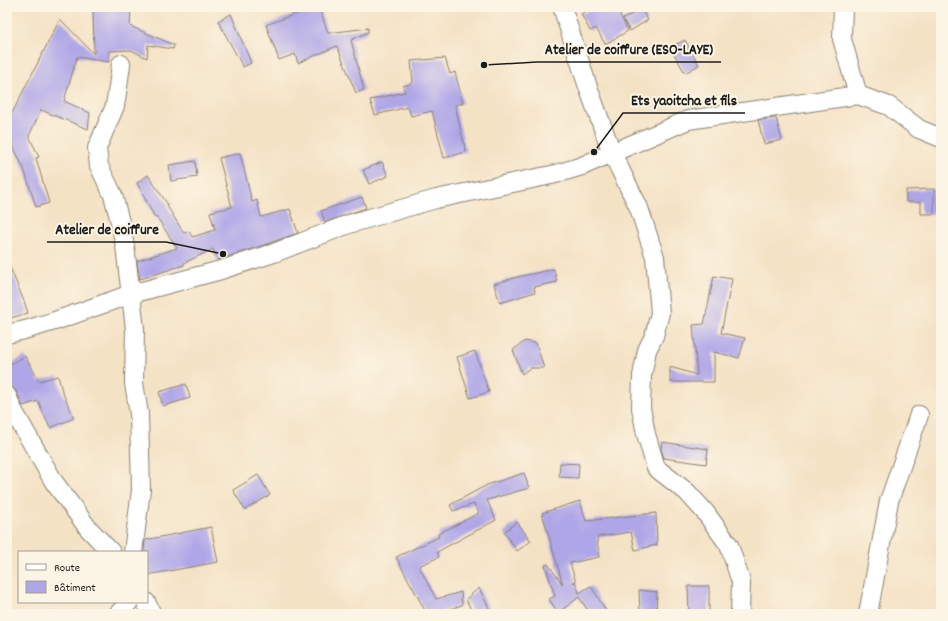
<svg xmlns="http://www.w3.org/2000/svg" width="948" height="621" viewBox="0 0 948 621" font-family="Dekko,sans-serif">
<rect width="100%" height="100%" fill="#fcf5e5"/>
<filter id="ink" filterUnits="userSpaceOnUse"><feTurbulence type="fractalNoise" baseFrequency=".025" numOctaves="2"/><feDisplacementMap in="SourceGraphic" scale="8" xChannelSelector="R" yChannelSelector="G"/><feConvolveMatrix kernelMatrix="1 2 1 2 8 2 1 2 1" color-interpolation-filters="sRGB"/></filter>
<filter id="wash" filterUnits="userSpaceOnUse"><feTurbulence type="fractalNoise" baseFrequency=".012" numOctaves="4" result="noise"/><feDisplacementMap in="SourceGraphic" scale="16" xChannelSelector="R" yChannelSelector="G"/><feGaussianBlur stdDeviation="0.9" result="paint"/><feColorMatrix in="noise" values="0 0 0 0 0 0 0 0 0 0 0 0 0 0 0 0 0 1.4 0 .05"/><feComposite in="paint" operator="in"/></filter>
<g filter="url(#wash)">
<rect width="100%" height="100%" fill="#f4e2c5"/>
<g id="blocks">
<path fill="#afa6e8" d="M93 7H131L130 26 174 45 173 49 148 45 147 58 131 50 109 51V62L77 57 64 101 90 113 88 129 41 110 29 136 39 157 36 158 49 203 36 207 24 169 7 133V123L60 19 94 54Z
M314 7H319L328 33 368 28V32L351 40 364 90 356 93 337 46 298 63 295 54 279 60 266 25Z
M594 7H616L628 31 605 44 596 28 590 31 581 14Z
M641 9 648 20 630 31 623 19Z
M231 14 251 63 243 67 218 21Z
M685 40 699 65 685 73 670 47Z
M445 58 450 74 455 72 463 103 455 105 466 152 444 158 432 111 411 116 408 107 375 115 370 100 405 92 403 86 413 83 411 61Z
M776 118 782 140 764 144 758 120Z
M240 153 252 202 257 200 261 217 290 209 298 233 270 243 217 260 213 249 184 263V265L140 279 137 261 177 248 156 216 155 218 137 183 148 175 168 205 167 206 184 233 189 231 192 237 215 230 210 212 232 207 219 158Z
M195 161 197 177 171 181 169 165Z
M382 162 388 176 369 184 363 170Z
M934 189V214H921V202H906V190Z
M362 197 366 208 325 222 321 211Z
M7 260 24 301 28 313 7 319Z
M554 269 557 282 534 287 535 292 500 303 494 284 517 277Z
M714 276 732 279 721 333 745 338 739 358 714 352V382H670V367L697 375 693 325 704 324Z
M525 341 536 343 544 368H530L522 374 513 350Z
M475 351 489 392 470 398 457 357Z
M25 356 39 381 58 376 62 391 74 418 50 428 38 401 23 406 16 391 13 387 7 386V366Z
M186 384 190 398 163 406 159 392Z
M662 442 708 449 706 464 664 458 661 449Z
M560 463 579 464 578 478 559 477Z
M524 473 529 488 487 500 496 520 437 552 439 557 419 566 436 599 461 592 462 605 435 614H427L396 557 439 537 438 534 479 513 474 504 453 511 450 505 487 485Z
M258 475 270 495 245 510 233 490Z
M580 501 586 521 656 513 657 545 635 550 631 532 597 537 599 557 570 563 576 582H573L576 583 579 593 591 586 608 614H590L579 597 558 613 549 599 555 596 545 565 548 564 563 585 542 513Z
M517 522 531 541 517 551 504 532Z
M211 527 218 562 147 575V552H144L145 540Z
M688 586H709V614H689Z
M479 588 492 614H473L466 599Z
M639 590 657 592 656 614H640Z"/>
</g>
</g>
<g filter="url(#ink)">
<use href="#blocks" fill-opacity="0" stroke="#887f70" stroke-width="1"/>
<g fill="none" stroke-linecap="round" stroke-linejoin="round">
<defs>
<path id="street" d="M562 7 588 87 612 153 639 208 655 257 660 313 654 336 647 350 642 376 641 408 646 434 656 468 687 492 705 512 729 545 741 582 740 614
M843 7 842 39 858 95
M121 64 118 87 115 106 97 148 99 166 113 195 120 222 125 246 135 329 134 383 139 414 141 490 133 552
M7 334 25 330 55 321 131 294 221 270 274 253 349 224 436 199 556 174 582 166 688 120 858 95 889 106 919 129 941 138
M7 396 14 412 54 482 88 528 111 552
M146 602 152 614
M118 614 129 602
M868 614 889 501 919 415"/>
</defs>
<use href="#street" stroke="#887f70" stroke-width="20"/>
<use href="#street" stroke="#fff" stroke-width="18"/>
</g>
</g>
<path fill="none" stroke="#1c1c1c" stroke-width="1.5" d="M484 65L537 62H721M594 152L623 113H745M223 254L166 242H47"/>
<g fill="#1c1c1c" stroke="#fcf5e5" stroke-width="1.5">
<circle cx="484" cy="65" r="4"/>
<circle cx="594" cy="152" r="4"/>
<circle cx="223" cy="254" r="4"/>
</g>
<g font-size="15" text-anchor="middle" font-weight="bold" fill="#1c1c1c" stroke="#fcf5e5" stroke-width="4" stroke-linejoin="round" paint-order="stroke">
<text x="629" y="54">Atelier de coiffure (ESO-LAYE)</text>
<text x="684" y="105">Ets yaoitcha et fils</text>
<text x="107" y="234">Atelier de coiffure</text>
</g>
<rect width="948" height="621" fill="none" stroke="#fcf5e5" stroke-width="24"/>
<rect x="18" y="551" width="130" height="52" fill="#fcf5e5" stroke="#a29e95"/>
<rect x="26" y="564" width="20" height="6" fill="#ffffff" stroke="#a29e95"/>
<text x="54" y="571" font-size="12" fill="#1c1c1c">Route</text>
<rect x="26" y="581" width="20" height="12" fill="#afa6e8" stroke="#a29e95"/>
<text x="54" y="591" font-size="12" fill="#1c1c1c">Bâtiment</text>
</svg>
